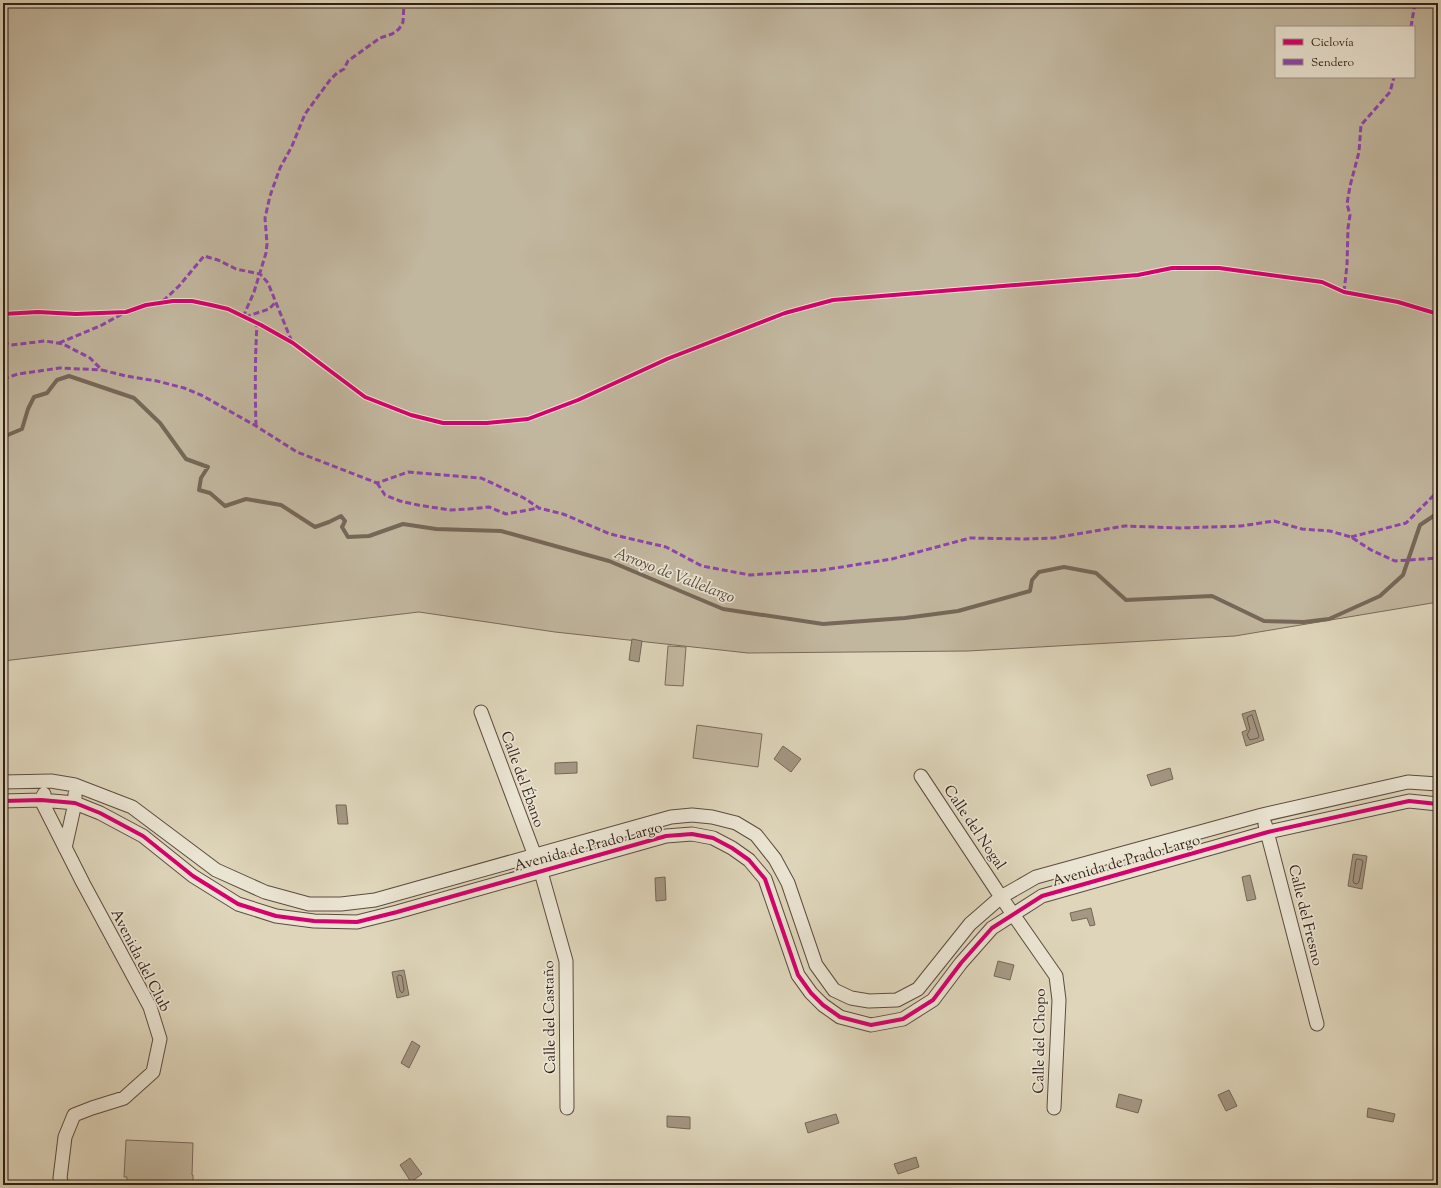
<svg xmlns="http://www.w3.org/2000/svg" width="1441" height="1188" viewBox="0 0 1441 1188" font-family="'Sorts Mill Goudy',serif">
<rect width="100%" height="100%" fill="#ded5ba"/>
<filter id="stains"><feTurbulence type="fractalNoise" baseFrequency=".005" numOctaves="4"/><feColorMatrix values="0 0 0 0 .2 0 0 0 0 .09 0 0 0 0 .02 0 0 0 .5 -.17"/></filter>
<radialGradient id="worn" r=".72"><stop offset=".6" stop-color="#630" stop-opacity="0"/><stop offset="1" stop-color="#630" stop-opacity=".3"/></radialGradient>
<path fill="#c1b69e" stroke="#7a6a5b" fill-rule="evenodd" d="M3 3H1438V602L1235 636 968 651 748 653 555 632 419 612 3 661ZM1276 27H1414V77H1276Z
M668 646 686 647 683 686 665 685Z
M697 725 762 734 758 767 693 758Z
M126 1140 193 1143 192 1175H193V1185H127V1177H124Z"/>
<path fill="#a49783" stroke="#766758" d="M632 639 642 641 639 662 629 660Z
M1255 710 1264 740 1246 746 1242 732 1247 730 1242 714Z
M783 746 801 759 791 772 774 759Z
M577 762V773L555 774V763Z
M1170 768 1173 779 1151 786 1147 775Z
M336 805H346L348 824H338Z
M1353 854 1367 856 1362 889 1348 886Z
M1250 875 1256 899 1247 901 1242 877Z
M665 877 666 900 656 901 655 878Z
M1091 908 1095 925 1090 926 1087 918 1072 921 1070 913Z
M998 961 1014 965 1010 980 994 976Z
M404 970 409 995 397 998 392 972Z
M412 1041 420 1046 409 1068 401 1063Z
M1229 1090 1237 1106 1226 1111 1218 1095Z
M1119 1094 1142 1100 1138 1113 1116 1107Z
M1368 1108 1395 1114 1393 1122 1367 1117Z
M836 1114 839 1123 808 1133 805 1123Z
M667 1116 690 1117V1129L667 1127Z
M916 1157 919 1167 898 1174 894 1164Z
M410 1158 422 1174 411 1182 400 1165Z"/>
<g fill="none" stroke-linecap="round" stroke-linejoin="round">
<path stroke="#6b5b4e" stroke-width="1" d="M1252 715 1259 736 1258 738 1250 740 1247 735 1250 729 1247 718Z
M1358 859 1362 860 1363 861 1359 882 1357 884 1354 883 1353 881 1356 860Z
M399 975 402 976 404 990 402 993 400 991 397 977Z"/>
<path stroke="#766758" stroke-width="4" d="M3 437 22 429 28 409 34 397 47 393 57 380 69 376 134 398 160 423 186 459 208 467 201 478 199 490 210 493 225 506 246 499 281 505 315 527 329 522 341 516 345 521 342 527 348 537 369 536 403 524 436 529 501 531 609 561 723 609 823 624 905 618 958 611 1030 591 1032 580 1039 572 1064 567 1096 573 1126 600 1212 596 1264 621 1304 622 1329 619 1380 596 1403 575 1420 525 1438 513"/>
<defs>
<path id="minor" d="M481 712 541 872 566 961 567 1108
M921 776 1001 897 1056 976 1059 1000 1054 1108
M3 782 51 781 75 785 132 807 216 870 265 892 309 904H341L375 900 671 817 692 815 712 817 736 823 756 835 775 859 788 883 816 965 834 990 851 998 869 1001 897 1000 918 989 970 924 1001 897 1036 877 1262 815 1408 782 1438 784
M44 794 41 800 83 883 150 1007 160 1039 153 1072 124 1098 92 1108 74 1115 65 1137 60 1178 62 1185
M3 801 41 800 75 803 100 813 143 836 193 876 238 904 276 916 314 921 357 922 397 912 666 836 692 834 713 838 732 848 749 860 765 879 798 975 811 993 823 1005 840 1017 871 1025 903 1019 933 1000 961 963 992 928 1042 896 1268 832 1409 801 1438 804
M1265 824 1317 1024
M65 848 75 803V794"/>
</defs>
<use href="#minor" stroke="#5d4c40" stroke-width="15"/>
<path stroke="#321f18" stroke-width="2.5" stroke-dasharray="3 2" stroke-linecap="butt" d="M3 314 38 312 76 314 126 312 146 305 173 301H192L211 305 228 309 261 325 293 343 365 397 411 415 443 423H487L528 419 578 400 667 359 785 313 833 300 1138 275 1172 268H1219L1322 282 1344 292 1398 302 1438 314"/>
<use href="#minor" stroke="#eae4d2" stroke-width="13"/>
<path stroke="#8e44ad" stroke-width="3" stroke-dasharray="6 3" stroke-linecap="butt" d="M1411 27 1415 3
M1344 292 1347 265 1348 228 1350 215 1347 204 1350 186 1359 152 1361 125 1390 92 1394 77
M163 301 179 286 204 256 218 260 236 269 260 274 268 283 292 342
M243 317 254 292 266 253 267 244 265 218 270 196 280 168 292 146 305 114 330 80 337 73 344 69 348 61 380 38 392 34 399 29 403 22 404 3
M245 317 269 309 276 302
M3 342 11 345 45 341 63 344 90 358 102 370 126 376 157 381 184 388 203 396 256 426 297 452 377 483 408 472 481 478 524 498 539 508 563 514 610 534 666 547 702 566 750 575 823 570 892 559 970 538 1025 539 1054 538 1125 526 1179 528 1241 526 1274 521 1302 529 1330 531 1351 537 1371 550 1395 561 1438 558
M59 343 100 326 122 314
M3 379 18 374 60 368 102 370
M256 426C255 391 255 358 257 324
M377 483 385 495 400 501 418 505 450 510 469 509 489 507 506 514 539 508
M1351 537 1406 523 1438 491"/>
<defs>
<path id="cycleway" d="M3 314 38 312 76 314 126 312 146 305 173 301H192L211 305 228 309 261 325 293 343 365 397 411 415 443 423H487L528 419 578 400 667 359 785 313 833 300 1138 275 1172 268H1219L1322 282 1344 292 1398 302 1438 314
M3 801 41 800 75 803 100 813 143 836 193 876 238 904 276 916 314 921 357 922 397 912 666 836 692 834 713 838 732 848 749 860 765 879 798 975 811 993 823 1005 840 1017 871 1025 903 1019 933 1000 961 963 992 928 1042 896 1268 832 1409 801 1438 804"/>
</defs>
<use href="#cycleway" stroke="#eae4d2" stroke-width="6"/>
<use href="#cycleway" stroke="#d6006c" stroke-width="4"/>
</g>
<g text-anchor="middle" stroke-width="3.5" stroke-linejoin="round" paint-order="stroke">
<g font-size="15" fill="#321f18" stroke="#eae4d2">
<text transform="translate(523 779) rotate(70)" y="5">Calle del Ébano</text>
<text transform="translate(975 827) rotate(56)" y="5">Calle del Nogal</text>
<text transform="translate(588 846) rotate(-15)" y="5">Avenida de Prado Largo</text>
<text transform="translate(1126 860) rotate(-16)" y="5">Avenida de Prado Largo</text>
<text transform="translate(1306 915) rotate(76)" y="5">Calle del Fresno</text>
<text transform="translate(141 960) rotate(63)" y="5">Avenida del Club</text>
<text transform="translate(549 1017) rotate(-91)" y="5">Calle del Castaño</text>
<text transform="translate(1039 1041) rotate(-89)" y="5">Calle del Chopo</text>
</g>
<g font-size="16" font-style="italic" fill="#5a493d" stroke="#eae4d2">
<text transform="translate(675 574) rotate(21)" y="6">Arroyo de Vallelargo</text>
</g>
</g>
<rect width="1441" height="1188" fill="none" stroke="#ded5ba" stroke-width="16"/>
<rect x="4" y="4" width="1433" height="1180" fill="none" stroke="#321f18" stroke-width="2"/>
<rect x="8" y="8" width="1425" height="1172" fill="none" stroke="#321f18"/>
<rect x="1275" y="26" width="140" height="52" fill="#eae4d2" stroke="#a09588"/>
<rect x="1283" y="39" width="20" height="6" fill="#d6006c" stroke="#a09588"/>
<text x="1311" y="46" font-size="12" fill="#321f18">Ciclovía</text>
<rect x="1283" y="59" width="20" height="6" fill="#8e44ad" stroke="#a09588"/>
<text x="1311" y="66" font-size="12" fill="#321f18">Sendero</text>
<rect width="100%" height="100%" filter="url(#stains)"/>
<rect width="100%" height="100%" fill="url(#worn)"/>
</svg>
